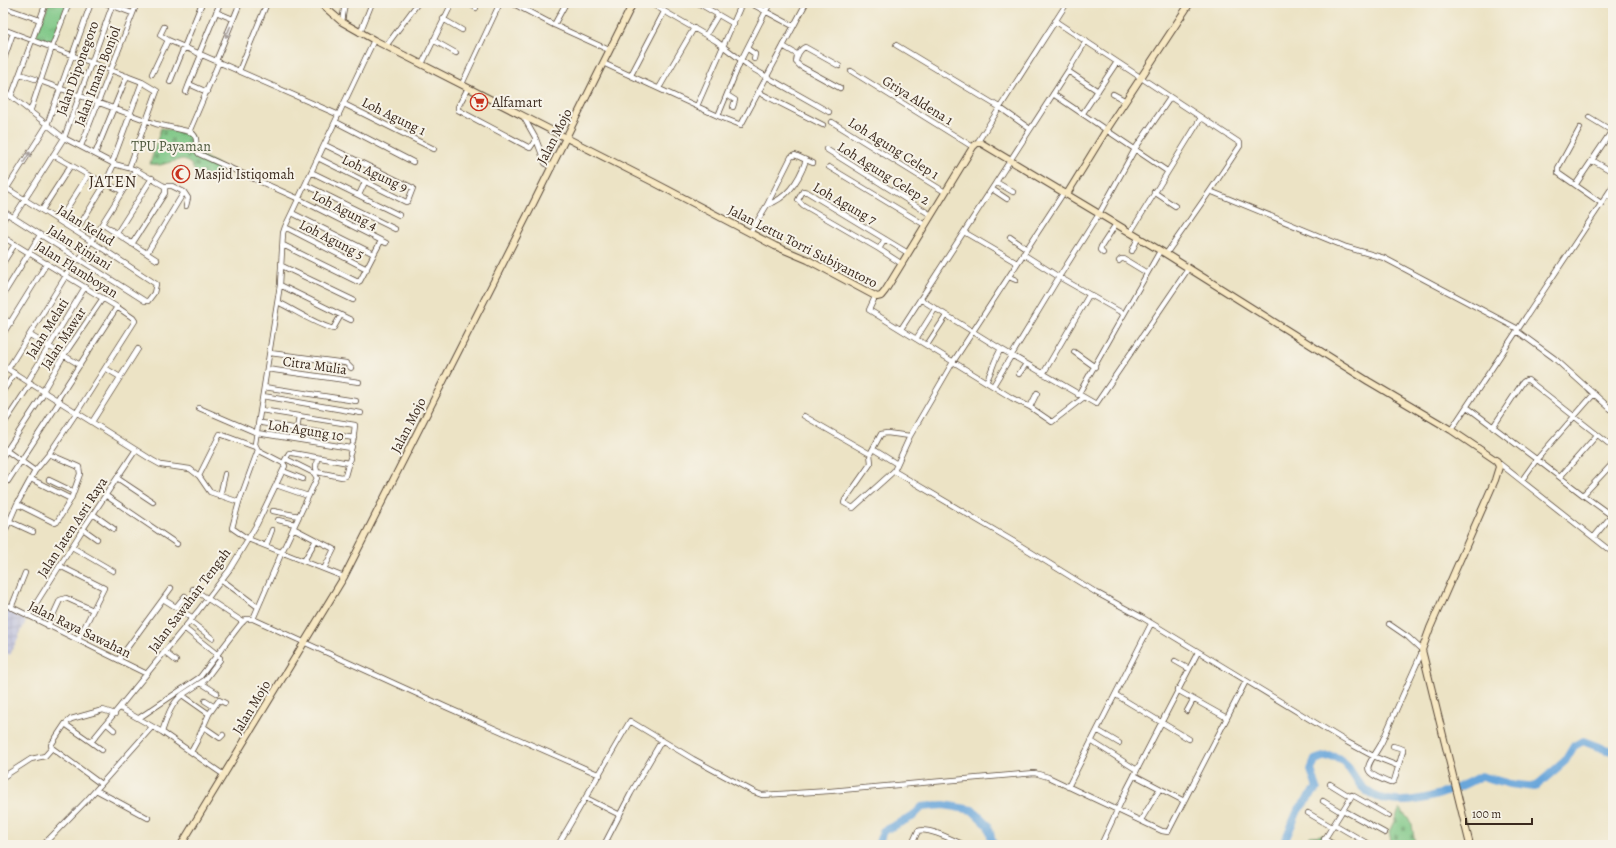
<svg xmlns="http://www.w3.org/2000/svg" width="1616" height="848" viewBox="0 0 1616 848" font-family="Alegreya,serif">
<defs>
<pattern id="industrial-grid" width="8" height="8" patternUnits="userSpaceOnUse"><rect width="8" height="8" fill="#bfc2dd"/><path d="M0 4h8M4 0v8" fill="none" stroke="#a5a7bd"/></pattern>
<pattern id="grass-tufts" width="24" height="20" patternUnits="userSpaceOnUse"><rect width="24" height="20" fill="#7cc684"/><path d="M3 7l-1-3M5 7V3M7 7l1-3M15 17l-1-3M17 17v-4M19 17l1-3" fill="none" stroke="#67a16b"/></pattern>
<pattern id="cemetery-stones" width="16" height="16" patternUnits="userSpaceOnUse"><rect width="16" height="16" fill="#7cc684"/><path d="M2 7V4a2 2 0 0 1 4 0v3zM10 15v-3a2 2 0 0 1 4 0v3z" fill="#67a16b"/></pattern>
</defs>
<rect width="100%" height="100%" fill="#f7f3e8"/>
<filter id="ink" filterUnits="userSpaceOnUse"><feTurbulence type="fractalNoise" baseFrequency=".025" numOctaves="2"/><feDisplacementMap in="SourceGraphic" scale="8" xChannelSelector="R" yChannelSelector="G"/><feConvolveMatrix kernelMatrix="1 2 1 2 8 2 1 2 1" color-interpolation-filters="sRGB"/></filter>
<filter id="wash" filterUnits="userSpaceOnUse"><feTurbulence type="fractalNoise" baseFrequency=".012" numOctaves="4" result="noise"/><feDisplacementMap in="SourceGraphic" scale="16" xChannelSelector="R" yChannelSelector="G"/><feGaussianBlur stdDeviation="0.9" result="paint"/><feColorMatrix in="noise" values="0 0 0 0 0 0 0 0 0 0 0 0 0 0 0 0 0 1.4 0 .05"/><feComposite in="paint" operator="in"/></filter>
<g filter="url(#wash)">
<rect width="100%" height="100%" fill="#ece3c5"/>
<path fill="url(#industrial-grid)" d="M3 607 26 621 10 655 3 652Z"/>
<path fill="url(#grass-tufts)" stroke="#5c7851" d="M49 3H67L51 44 35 38Z"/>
<path fill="url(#cemetery-stones)" stroke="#5c7851" d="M161 128 188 134 192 136 195 152 221 166V171L214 181 196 174 191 164 182 159 160 165 150 164Z
M1400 808 1412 824 1415 845H1392L1389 832Z
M1324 835 1318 845H1305L1310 836Z"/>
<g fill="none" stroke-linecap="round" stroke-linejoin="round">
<path stroke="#69a6da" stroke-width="8" d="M878 845 883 831 912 817 922 807 944 805 972 810 988 825 993 845
M1283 845 1298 810 1317 788 1311 770 1315 760C1352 744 1347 783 1373 795 1405 811 1452 792 1481 776L1510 784 1535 787 1565 761 1574 746 1583 741 1604 749 1613 751"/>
</g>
</g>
<g filter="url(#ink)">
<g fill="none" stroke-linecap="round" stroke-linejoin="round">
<defs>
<path id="street" d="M105 3 132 13
M468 3 476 8
M512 3 554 25 609 50
M619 3 631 8
M650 3 716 41 753 69 829 112
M698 3 734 24
M750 3 793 26
M3 7 40 20
M216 12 233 19
M443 19 462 30
M1055 21 1240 143V146L1210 191 1166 254
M342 22 345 3
M554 25 566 3
M164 27 160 35 168 40 339 115
M3 29 142 82 157 91 129 168
M360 33 372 3
M706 35 718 15
M433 40 456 53
M896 45 999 107 1030 129
M386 46 418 3
M783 46 798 55
M748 49 755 54 754 59
M199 54 220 3
M216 61 240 3
M3 62 13 33
M603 63 718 116 741 125 806 3
M422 64 452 3
M839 66 805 47C800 49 796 57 796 62L800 66 840 88
M239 71 267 3
M851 71 973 147
M1068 71 1098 91
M20 74 35 79
M152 74 168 40
M631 75 664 12
M40 81 156 124 191 132C198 137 196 142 196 150L199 154 299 199 386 243
M170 82 202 3
M189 84 201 55
M462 84 500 3
M468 88 458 107V110L530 148 536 139
M659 88 694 28
M3 90 64 138 114 164 136 170 164 186H172L184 192 188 198 186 206
M186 92 189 84 207 92
M758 92 823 125
M1053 94 1167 171
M1113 94 1126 101
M727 95 735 100 733 107
M11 97 46 3
M344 104 434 149
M697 106 742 3
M30 112 52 47 69 3
M1083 113 1117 62
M523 116 536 139 545 163 552 168
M718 116 741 60 770 3
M1589 117 1612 131
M336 122 413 162
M832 122 945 192
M1580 128 1558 168V173L1601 203
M189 132 219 62
M977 143 1067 3
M81 146 137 3
M826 149 931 215
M95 154 127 76
M53 155 88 175 122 191
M318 158 406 202 408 201 413 188 325 145
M806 160 813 163
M1592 160 1613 172
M112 163 142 82
M829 167 925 225
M311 172 399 215
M996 182 1013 192
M1576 184 1613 129
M306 185 395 229
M3 186 91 241 156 284 154 293 148 301H145L3 211
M7 188 47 125 91 3
M992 189 1007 199
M1210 191 1346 247 1384 258 1518 329
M1154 192 1175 206
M359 195 365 182
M1607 195 1613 199
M42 210 71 165
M292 213 374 254 381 241
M13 218 64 138 112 6
M3 220 7 214
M59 221 88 175
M102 224 157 260
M285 227 367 269
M76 231 105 184 114 164
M964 232 1017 263
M117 233 152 178
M750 233 767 205 791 157 795 155 806 160C799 181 788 198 767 205
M1130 233 1201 118
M3 237 117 307 133 318 135 321 77 412 49 454 35 471 17 504 3 536
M1010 237 1027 249
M132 244 165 193V188L164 186
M283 245 358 282 360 281 374 254
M879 249 885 239
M1132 251 1138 238
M147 253 184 192
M1103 253 1100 250 1101 247 1116 224
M1023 254 1059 277 1124 314
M79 260 136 170
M1119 261 1121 259H1124L1147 273
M3 263 15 244
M902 264 879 249 803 205 798 200 803 191 807 192 908 253
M282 266 353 300
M1009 277 1016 280
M280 285 351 320
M3 295 40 235
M875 297 869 310 1012 398 1030 407 1052 422 1083 398
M920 299 1001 349 1096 404 1188 269
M278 302C296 311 313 323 333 329L341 315
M3 318 11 323
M901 329 1068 71 1086 41
M1517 331 1554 358 1613 411
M3 334 47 263
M30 335 80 365
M916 339 935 309
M927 345 946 316
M1074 352 1095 367
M270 353 346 363 351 368
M3 366 152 460 161 465 190 469 199 476 210 492 239 502
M105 368 120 377
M8 369 77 258
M267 369 359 382
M1019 374 1026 364
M1043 374 1089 295
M28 381 85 287
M986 382C992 371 994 360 1001 349
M993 386 1059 277 1099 214 1135 149 1170 98
M264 387 356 401
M3 391 15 373
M43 391 64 355 103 298
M1078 395 1160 251
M263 396 361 413
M57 400 117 307
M1030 407 1037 393
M1467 407 1540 462 1583 495 1613 463
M199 408 257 433 351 448
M261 410 355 425 353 442
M804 416 870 454
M92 422 138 349
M262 423 354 438
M3 425 31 383
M1493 427 1523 382 1526 380H1528L1613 447
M297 429 299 416
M1451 430 1613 186
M910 436 887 433 881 434 870 454 871 463 845 500 844 503 853 508 894 471 910 436 953 362 1064 192
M3 448 35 471
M873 449 897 464
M258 450 239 502 232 528 248 539 344 577
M350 454 352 446
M3 456 45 392
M317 458 316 467 317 472 342 477 345 476 350 458
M285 460 289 453H292L349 463
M283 463 258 450 255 444 280 285 283 233 285 227 374 40
M1499 463 1613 553
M283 471 303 479
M894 471 1013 541 1097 593 1143 618 1347 742 1373 756 1398 766
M199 476 220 434 255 447
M1560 477 1597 435
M117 478 153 502
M31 479 71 499 80 474 79 467 49 454
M49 480 74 492
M1522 480 1537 459 1594 394
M8 481 60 401
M276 485 308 496
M3 491 4 492
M105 495 177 544
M1583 495 1612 516
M220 496 225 474
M17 504 55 523 57 522 71 499
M273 511 299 516
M93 514 114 529
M278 520 295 524
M9 521 33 532
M293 528 316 540
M83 529 97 539
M1594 537 1613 514
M266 546 272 530
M72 547 113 571
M304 561 316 540 334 549 324 569
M60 566 104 588 78 640
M222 580 258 607
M193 589 243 622
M163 599 171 588
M3 603 147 674
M176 607 185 596
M11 608 25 573
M28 616 83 529 135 451
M253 619 446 707 600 775
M253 619 282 552 317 478 314 473 286 459
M190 621 212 638
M1389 624 1408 637 1422 650
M48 626 60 600 66 598 93 610
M184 628 218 655
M165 652 176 661
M119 659 163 599 193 618
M1175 661 1189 669
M201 683 217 693
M1177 690 1227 718
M182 695 205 680 220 660V658
M1116 695 1189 739
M205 701 213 706
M120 708 162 732 224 775
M1187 711 1193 700
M209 714 219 700 225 703
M139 718 200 677 240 625 246 619H253
M65 724 91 742 198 611 230 569 257 524 285 466 283 463
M107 724 114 730
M204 727 220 738 223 735
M1097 730 1119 743
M162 732C167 718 170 705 182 695L209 714 197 741 191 752
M1091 741 1137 770
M91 742 102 750
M1393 746 1403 749V751L1394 781 1390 783C1359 770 1366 770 1381 744L1422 652
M1134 775 1184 801
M3 777 31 759 45 756 52 748
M101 784 52 748 51 745 65 724 71 719 103 710 115 714
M1068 787 1151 624
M96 790 148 818
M1351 797 1352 795 1389 816
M586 798 620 815
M1323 801 1341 812
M1343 810 1385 833
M1308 813 1332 827
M1141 820 1159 790
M1334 824 1370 845
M1324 839 1335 845
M913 842 921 845
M43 845 87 800 152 727
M558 845 630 721 693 759 754 792 762 795 830 791 1035 773 1048 777 1162 831 1168 832 1246 681
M604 845 631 793 662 740
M902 845 913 842 918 831C928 827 953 840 964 845
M1101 845 1127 789 1198 652
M1321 845 1351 797 1330 784"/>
<path id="secondary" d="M320 3 342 22 374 40 655 183 775 246 808 260 877 297 881 296 885 291 973 147 977 143H981L1166 254 1368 381 1451 430 1497 461 1499 467 1495 480 1430 628 1422 650 1470 845
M1067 194 1107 129 1190 3
M181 845 344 577 529 212 633 3"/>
</defs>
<use href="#street" stroke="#564637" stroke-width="6"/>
<use href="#secondary" stroke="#564637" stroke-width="8"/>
<use href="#street" stroke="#fff" stroke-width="4.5"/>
<use href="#secondary" stroke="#f7e8c3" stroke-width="6"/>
</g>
<defs><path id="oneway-shaft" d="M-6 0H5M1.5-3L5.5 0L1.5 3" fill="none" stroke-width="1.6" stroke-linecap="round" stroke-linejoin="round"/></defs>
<g stroke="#a79f9a">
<use href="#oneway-shaft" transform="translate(228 32) rotate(113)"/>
<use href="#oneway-shaft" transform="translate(27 157) rotate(-58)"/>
</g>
</g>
<defs>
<symbol id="supermarket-ring" viewBox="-11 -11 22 22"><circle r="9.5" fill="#f7f3e8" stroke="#c8321e" stroke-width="1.5"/><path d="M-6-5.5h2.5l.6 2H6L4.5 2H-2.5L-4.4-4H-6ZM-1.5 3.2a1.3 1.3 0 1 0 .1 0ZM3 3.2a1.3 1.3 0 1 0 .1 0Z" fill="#c8321e"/></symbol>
<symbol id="mosque-ring" viewBox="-11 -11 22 22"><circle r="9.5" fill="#f7f3e8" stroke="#c8321e" stroke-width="1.5"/><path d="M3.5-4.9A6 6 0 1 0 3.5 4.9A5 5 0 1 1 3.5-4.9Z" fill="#c8321e"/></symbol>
</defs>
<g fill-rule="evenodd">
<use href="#supermarket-ring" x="469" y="92" width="20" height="20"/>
<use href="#mosque-ring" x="171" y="164" width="20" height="20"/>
</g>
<g text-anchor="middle" stroke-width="4" stroke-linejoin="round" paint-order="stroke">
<g font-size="14" fill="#3b2a1e" stroke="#f7f3e8">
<text transform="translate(77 68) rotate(-70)" y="5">Jalan Diponegoro</text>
<text transform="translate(97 76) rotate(-69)" y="5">Jalan Imam Bonjol</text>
<text transform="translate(918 100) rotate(32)" y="5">Griya Aldena 1</text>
<text transform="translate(394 116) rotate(26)" y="5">Loh Agung 1</text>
<text transform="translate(554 136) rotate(-63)" y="5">Jalan Mojo</text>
<text transform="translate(894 148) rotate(32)" y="5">Loh Agung Celep 1</text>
<text transform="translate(375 173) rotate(25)" y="5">Loh Agung 9</text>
<text transform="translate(884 173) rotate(32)" y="5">Loh Agung Celep 2</text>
<text transform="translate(845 203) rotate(30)" y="5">Loh Agung 7</text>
<text transform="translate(345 210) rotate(27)" y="5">Loh Agung 4</text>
<text transform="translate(86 225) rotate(32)" y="5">Jalan Kelud</text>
<text transform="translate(332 239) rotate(27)" y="5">Loh Agung 5</text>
<text transform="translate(803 246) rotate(27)" y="5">Jalan Lettu Torri Subiyantoro</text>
<text transform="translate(80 247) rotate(32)" y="5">Jalan Rinjani</text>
<text transform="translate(77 269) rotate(32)" y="5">Jalan Flamboyan</text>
<text transform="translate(47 328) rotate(-58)" y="5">Jalan Melati</text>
<text transform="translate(63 338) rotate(-57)" y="5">Jalan Mawar</text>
<text transform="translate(315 365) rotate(8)" y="5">Citra Mulia</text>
<text transform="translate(408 425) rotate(-63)" y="5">Jalan Mojo</text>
<text transform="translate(306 430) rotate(9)" y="5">Loh Agung 10</text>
<text transform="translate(72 527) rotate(-57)" y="5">Jalan Jaten Asri Raya</text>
<text transform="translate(189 600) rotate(-53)" y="5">Jalan Sawahan Tengah</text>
<text transform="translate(80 629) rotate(26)" y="5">Jalan Raya Sawahan</text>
<text transform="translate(251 707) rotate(-59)" y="5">Jalan Mojo</text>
</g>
<g font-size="14" fill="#3b2a1e" stroke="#f7f3e8" text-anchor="start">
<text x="492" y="107">Alfamart</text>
<text x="194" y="179">Masjid Istiqomah</text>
</g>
<g font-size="14" fill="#4e593d" stroke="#f7f3e8">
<text x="171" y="151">TPU Payaman</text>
</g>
<g font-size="16" letter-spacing="1" fill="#3b2a1e" stroke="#f7f3e8">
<text x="113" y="187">JATEN</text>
</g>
</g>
<rect width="1616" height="848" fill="none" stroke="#f7f3e8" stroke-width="16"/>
<path d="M1466 818v6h66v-6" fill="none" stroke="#3b2a1e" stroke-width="2"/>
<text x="1472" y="818" font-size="12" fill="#3b2a1e" stroke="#f7f3e8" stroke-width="3" paint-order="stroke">100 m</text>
</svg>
